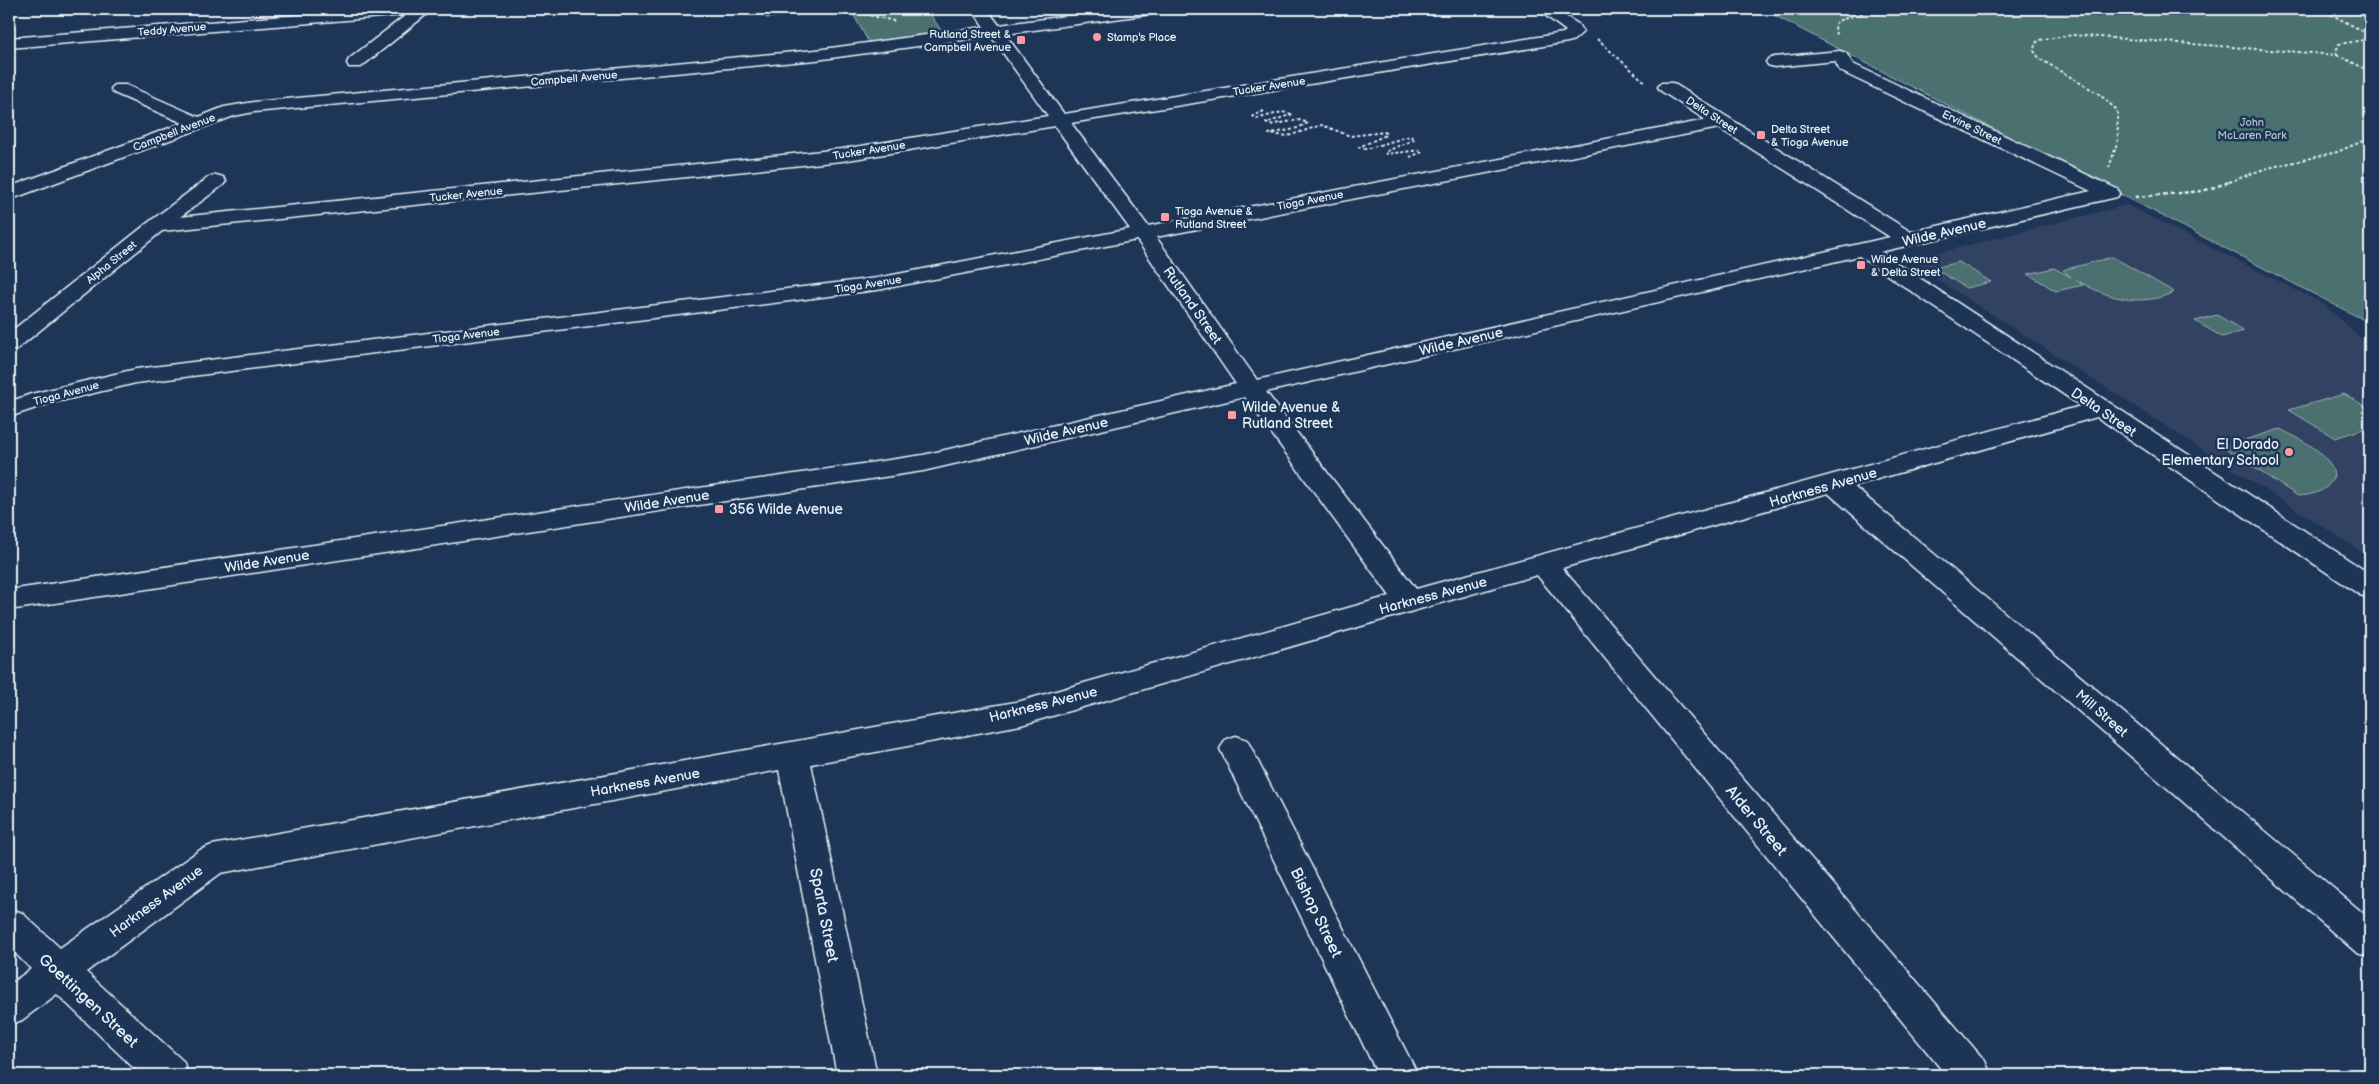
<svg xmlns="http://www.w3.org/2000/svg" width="2379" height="1084" viewBox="0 0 2379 1084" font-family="'Balsamiq Sans',sans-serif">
<rect width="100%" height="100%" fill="#1d3557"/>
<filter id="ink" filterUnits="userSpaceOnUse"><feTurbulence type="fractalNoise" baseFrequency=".02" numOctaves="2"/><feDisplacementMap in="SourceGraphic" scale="10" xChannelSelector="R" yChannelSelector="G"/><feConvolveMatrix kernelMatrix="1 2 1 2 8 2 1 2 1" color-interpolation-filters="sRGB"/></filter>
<g filter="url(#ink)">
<path fill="#324264" d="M2127 205 2324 304 2370 347V557L1921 269 1914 259Z"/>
<path fill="#4c6f70" stroke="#9ab0b4" d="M764 9H927L944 35 870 45 851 10 766 18Z
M1762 9H2370V323L1835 47Z
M2113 257 2174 292C2141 308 2107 298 2076 280L2083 285 2056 291 2028 274 2054 268 2071 277 2063 270Z
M1959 262 1991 282 1966 288 1934 268Z
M2217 315 2244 331 2222 337 2195 321Z
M2344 394 2370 409V427L2335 438 2289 410Z
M2280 429C2299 439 2330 452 2334 475 2329 491 2314 495 2298 496L2222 447Z"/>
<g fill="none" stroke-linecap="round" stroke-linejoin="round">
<defs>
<path id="minor" d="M372 9H433L361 67H349L347 63 349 59 406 15 9 48V38Z
M972 9H987L999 25 1119 9H1158L1156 12 1151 14 1005 34 1064 114 1563 33 1566 31 1537 9H1554L1578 24 1583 32 1574 40 1568 42 1071 123 1148 226 1706 120 1661 91 1658 87 1661 83H1673L1911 232 2091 191 1840 71 1835 61 1774 67 1768 65 1766 62 1768 59 1774 57 1840 51 1846 53 1853 64 2117 189 2120 193 2117 197 1880 252 2370 574V598L2360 595 2097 417 1853 486 2370 919V957L2357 953 1828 493 1562 568 1985 1061 1991 1075H1946L1537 575 1021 725 811 764 877 1075H837L779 770 221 873 86 972 183 1061 189 1075H141L57 994 22 1020 9 1025V985L31 969 9 947V908L22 913 60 948 200 850 212 845 1021 701 1390 596 1245 397 923 471 9 610V590L923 455 1236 384 1137 240 877 290 136 383 48 404 9 417V402L31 394 136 369 877 278 1130 229 1055 126 842 161 162 231 17 349 9 351V333L149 222 209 177 216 175 223 177 226 181 223 185 180 217 842 149 1048 116 991 36 816 60 254 112 234 116 9 200V187L183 123 114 93 111 89 114 85H126L199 117 224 107 254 102 816 50 984 27ZM1719 128 1890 237 1257 380 1156 237ZM1859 256 2081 406 1416 589 1266 392Z
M1236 736 1247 740 1418 1075H1378L1220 749 1225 740Z"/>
</defs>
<use href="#minor" stroke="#e8f1f8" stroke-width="3"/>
<path stroke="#e8f1f8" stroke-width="2" stroke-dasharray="3 2.5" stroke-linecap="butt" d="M770 9 792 14 830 9
M855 9 860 13 894 21
M2321 9 2370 35
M1836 35 1835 25 1837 21 1875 9
M1597 39 1644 81
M2337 55 2336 51 2339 44 2370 39
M2337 55 2370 71
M1264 111 1253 116 1256 119 1282 112 1293 114 1266 123 1269 125 1299 120 1308 123 1295 129 1269 134 1288 136 1322 125 1350 136 1385 132 1386 135 1359 147 1366 149 1410 136 1415 139 1385 152 1386 154 1421 150 1422 152 1410 157
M2109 168 2118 140 2117 110 2099 94 2040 59 2034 51 2035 44 2039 40 2073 35 2337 55
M2229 182 2264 169 2337 152 2370 138"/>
<path stroke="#e8f1f8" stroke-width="2.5" stroke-dasharray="4 3" stroke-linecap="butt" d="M2135 197 2203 191 2232 181"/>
<use href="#minor" fill="#1d3557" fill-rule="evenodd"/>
</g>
</g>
<g fill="#ff9aa2" stroke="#1d3557" stroke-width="2">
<circle cx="1097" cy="37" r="5"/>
<rect x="1016" y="35" width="10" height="10" rx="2.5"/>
<rect x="1756" y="130" width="10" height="10" rx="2.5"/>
<rect x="1160" y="212" width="10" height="10" rx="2.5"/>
<rect x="1856" y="260" width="10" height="10" rx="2.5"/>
<rect x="1227" y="410" width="10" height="10" rx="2.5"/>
<circle cx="2289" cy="452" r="5"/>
<rect x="714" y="504" width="10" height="10" rx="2.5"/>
</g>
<g text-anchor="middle" stroke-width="5" stroke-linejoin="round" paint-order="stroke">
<g font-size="11" fill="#e8f1f8" stroke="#1d3557">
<text transform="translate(172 29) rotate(-5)" y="4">Teddy Avenue</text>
<text transform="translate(574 78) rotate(-5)" y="4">Campbell Avenue</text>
<text transform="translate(1269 86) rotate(-9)" y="4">Tucker Avenue</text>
<text transform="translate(1712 115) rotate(33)" y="4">Delta Street</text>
<text transform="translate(1972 127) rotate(26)" y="4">Ervine Street</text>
<text transform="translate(174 132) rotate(-21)" y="4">Campbell Avenue</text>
<text transform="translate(869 150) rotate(-9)" y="4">Tucker Avenue</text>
<text transform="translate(466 194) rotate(-6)" y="4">Tucker Avenue</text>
<text transform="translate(1310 200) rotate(-11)" y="4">Tioga Avenue</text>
<text transform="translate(111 262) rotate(-39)" y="4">Alpha Street</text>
<text transform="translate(868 284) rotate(-9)" y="4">Tioga Avenue</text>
<text transform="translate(466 335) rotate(-7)" y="4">Tioga Avenue</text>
<text transform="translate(66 393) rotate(-15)" y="4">Tioga Avenue</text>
</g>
<g font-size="11" fill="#e8f1f8" stroke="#1d3557" text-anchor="start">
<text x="1011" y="38" text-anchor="end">Rutland Street &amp;<tspan x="1011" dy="13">Campbell Avenue</tspan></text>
<text x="1107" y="41">Stamp's Place</text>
<text x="1771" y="133">Delta Street<tspan x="1771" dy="13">&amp; Tioga Avenue</tspan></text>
<text x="1175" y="215">Tioga Avenue &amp;<tspan x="1175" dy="13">Rutland Street</tspan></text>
<text x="1871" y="263">Wilde Avenue<tspan x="1871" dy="13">&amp; Delta Street</tspan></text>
</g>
<g font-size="11" fill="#b1c4c8" stroke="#1d3557">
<text x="2252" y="126">John<tspan x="2252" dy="13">McLaren Park</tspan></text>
</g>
<g font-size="14" fill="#e8f1f8" stroke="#1d3557">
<text transform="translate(1944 232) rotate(-13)" y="5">Wilde Avenue</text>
<text transform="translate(1193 305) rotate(55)" y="5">Rutland Street</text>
<text transform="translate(1461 341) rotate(-13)" y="5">Wilde Avenue</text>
<text transform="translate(2104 412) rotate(34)" y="5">Delta Street</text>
<text transform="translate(1066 431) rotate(-13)" y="5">Wilde Avenue</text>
<text transform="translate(1823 487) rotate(-16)" y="5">Harkness Avenue</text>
<text transform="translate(667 501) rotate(-9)" y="5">Wilde Avenue</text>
<text transform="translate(267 561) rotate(-9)" y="5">Wilde Avenue</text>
<text transform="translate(1433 595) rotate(-15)" y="5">Harkness Avenue</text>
<text transform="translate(1043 704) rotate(-14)" y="5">Harkness Avenue</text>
<text transform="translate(2102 713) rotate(41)" y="5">Mill Street</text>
<text transform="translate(645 782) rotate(-10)" y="5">Harkness Avenue</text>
<text transform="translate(156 901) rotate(-36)" y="5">Harkness Avenue</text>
</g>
<g font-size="14" fill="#e8f1f8" stroke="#1d3557" text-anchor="start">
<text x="1242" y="412">Wilde Avenue &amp;<tspan x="1242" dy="16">Rutland Street</tspan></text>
<text x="2279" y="449" text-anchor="end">El Dorado<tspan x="2279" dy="16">Elementary School</tspan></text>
<text x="729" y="514">356 Wilde Avenue</text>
</g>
<g font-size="16" fill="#e8f1f8" stroke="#1d3557">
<text transform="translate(1757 820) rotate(50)" y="6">Alder Street</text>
<text transform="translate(1317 912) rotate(64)" y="6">Bishop Street</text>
<text transform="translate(825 915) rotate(79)" y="6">Sparta Street</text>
<text transform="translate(89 1000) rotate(43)" y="6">Goettingen Street</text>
</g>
</g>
<rect width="2379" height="1084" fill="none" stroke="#1d3557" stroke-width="30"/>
<rect x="15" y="15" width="2349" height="1054" fill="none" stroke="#e8f1f8" stroke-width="2" filter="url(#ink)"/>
</svg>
